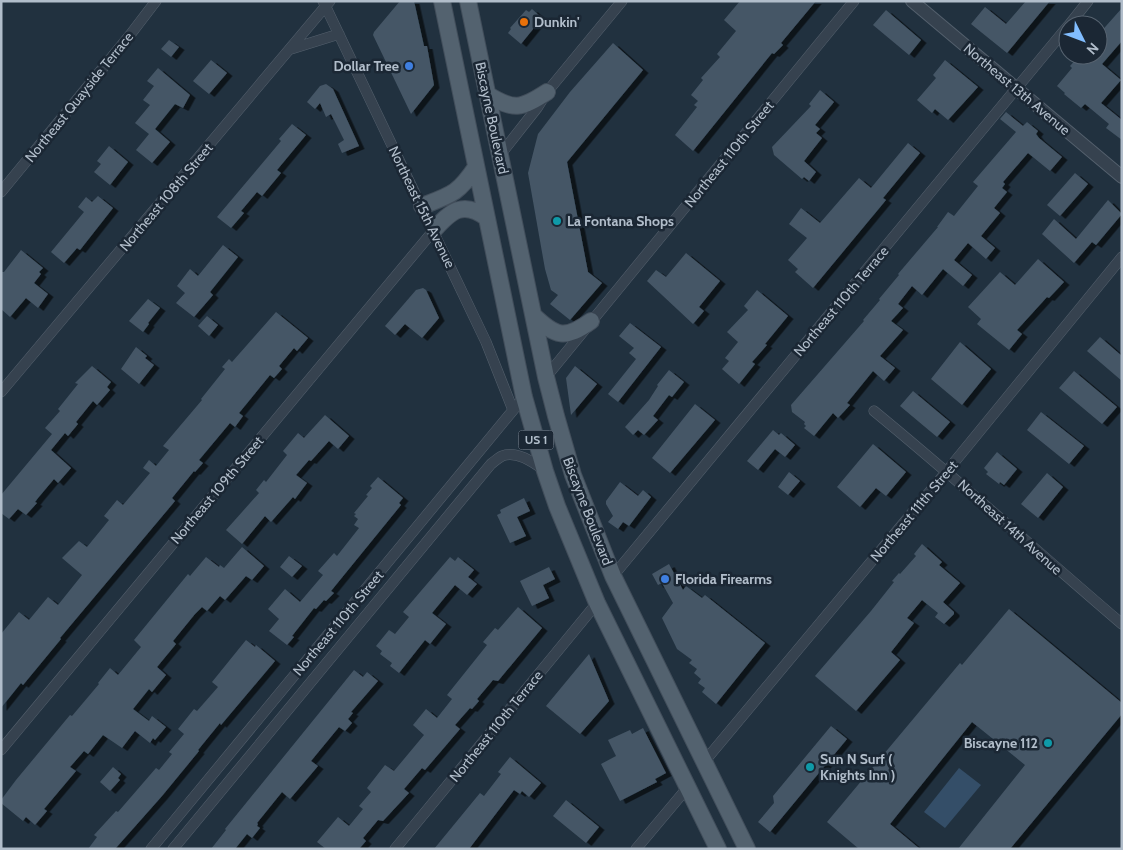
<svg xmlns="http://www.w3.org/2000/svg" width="1123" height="850" viewBox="0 0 1123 850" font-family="Cabin,sans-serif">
<defs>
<filter id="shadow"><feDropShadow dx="5.5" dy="3" stdDeviation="0" flood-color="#0009"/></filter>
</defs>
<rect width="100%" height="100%" fill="#21313f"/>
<path fill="#344e68" d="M959 768 981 785 945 828 924 812Z"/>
<path fill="#455666" filter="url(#shadow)" d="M400 1H414L424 46H427L434 85 411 114 373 35 374 32Z
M740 1H816L781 43 783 45 774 54 772 53 693 151 675 135 697 107 694 105 698 101 691 95 703 80 701 78 720 57 717 54 736 31 724 20Z
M1026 1H1050L1007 53 971 24 985 7 1006 24Z
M1122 8V41L1102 64 1121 80 1101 103 1122 120V140L1106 128 1109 124 1085 104 1081 108 1064 94 1065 93 1057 86 1072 68 1070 66 1080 55H1098V35Z
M532 9 542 18 521 44 508 33 511 29 510 28 526 10 529 12Z
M886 10 921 40 909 55 873 25Z
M169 40 179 47 171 57 161 49Z
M613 43 643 70 567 162 588 272 602 283 570 320 550 304 558 295 551 290 545 269 528 173 538 134 570 92Z
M211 60 227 73 209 94 193 81Z
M945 60 978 87 948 120 935 109 932 113 917 100 936 78 933 75Z
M158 68 190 95 183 108 175 104 155 129 170 142 152 163 136 150 149 134 135 123 150 105 143 100 154 86 147 81Z
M326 84 333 89 359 146 342 153 338 144 344 140 331 114 326 117 320 103 315 109 307 102 320 86Z
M820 90 834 102 815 125 820 129 816 133 822 138 804 161 816 172 809 181 804 177 802 179 774 155 772 147 811 106 809 104Z
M1006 112 1023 126 1027 122 1038 131 1036 134 1039 138 1062 157 1050 171 1028 153 1003 182 1005 184 1002 188 1007 192 994 208 1000 213 981 236 995 248 986 259 968 243 954 260 972 275 963 286 943 269 922 295 912 286 898 304 903 308 891 321 903 330 880 356 895 368 884 381 873 371 847 403 850 405 838 418 833 413 814 436 804 428 806 426 804 424 805 422 792 412 791 405 864 321 863 320 880 300 879 299 899 275 898 274 938 227H937L948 212 954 216 978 186 973 182 1016 132 1000 119Z
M292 124 306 135 277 170 281 173 262 196 257 192 241 211 244 213 231 228 217 217 281 141 279 139Z
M908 143 920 153 883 198 886 200 813 288 795 272 798 269 788 260 807 238 789 224 801 208 820 223 859 178 871 188Z
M109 146 128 162 110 185 94 172 101 164 97 161Z
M1075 173 1088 184 1060 216 1047 205Z
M98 196 113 208 80 250 77 248 64 263 51 252 84 212 78 207 86 197 92 202Z
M1108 200 1122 214 1096 245 1092 242 1074 263 1042 234 1054 219 1076 239Z
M223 245 238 257 210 292 213 295 194 317 176 303 185 293 177 286 190 269 198 276Z
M21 250 43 268 39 272 41 274 34 283 48 294 38 308 26 298 10 317 1 309V272H4Z
M686 253 720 281 699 307 704 311 693 324 647 281 656 270 666 277Z
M1038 259 1064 282 1049 298 1047 297 1017 330 1022 334 1009 350 977 324 981 319 968 307 1000 272 1015 285Z
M423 288 426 290 439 318 422 338 405 324 395 335 385 326 416 290Z
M757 290 788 316 765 344 767 345 752 362 755 364 739 384 722 369 729 361 725 358 738 342 727 332 748 310 744 306Z
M148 299 160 308 148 323 149 324 143 332 129 321Z
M276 312 308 338 297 351 294 348 279 366 282 369 274 378 270 375 239 413 243 416 235 427 230 423 199 460 203 463 195 472 194 471 172 498 175 501 60 638 61 639 23 685 21 683 1 708V634L19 612 29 620 48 597 58 605 82 575 62 558 79 541 87 547 109 520 104 516 117 500 123 505 150 473 143 468 149 460 156 466 169 450 163 446 202 400 201 399 225 369 222 367 229 359 232 362Z
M207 316 218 325 209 336 198 326Z
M630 323 661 347 618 402 608 394 636 359 629 353 634 348 619 336Z
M1100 337 1122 356V381L1087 351Z
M960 342 991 369 962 405 931 379Z
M136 347 147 356 145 358 154 365 139 384 121 369Z
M92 366 111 382 107 387 110 390 97 405 93 401 76 422 78 424 68 436 65 433 51 450 71 468 58 483 54 479 38 498 35 502 37 503 26 515 18 509 9 519 1 513V495L52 434 45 428 60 411 58 409 78 384 75 383Z
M575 366 597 384 571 415 566 378Z
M669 370 684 382 672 397 669 395 653 416 658 420 644 435 638 430 633 435 625 427 649 400 658 386 657 385Z
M1074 371 1117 407 1102 424 1059 388Z
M913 391 950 422 937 437 900 406Z
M695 404 715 420 670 473 652 458Z
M1041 412 1084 446 1069 464 1027 430Z
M325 415 349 436 338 449 329 441 311 461 309 460 296 475 307 483 295 499 293 497 271 522 265 516 242 544 226 530 259 493 256 490 264 480 266 482 287 455 283 451 298 433 304 438Z
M773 430 779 435 781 433 795 445 785 457 775 449 758 470 747 461Z
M873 444 906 472 886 496 876 488 860 507 837 487Z
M997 452 1017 469 1004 485 1000 482 999 484 986 474 988 472 984 468Z
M789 472 800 481 788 495 778 487Z
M1047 473 1063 487 1038 518 1021 504Z
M378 477 403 498 399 503 401 505 331 591 334 593 326 601 324 600 316 609 314 608 292 636 294 637 287 645 269 631 279 619 268 609 285 589 300 602 323 575 318 571 334 553 337 556 359 528 354 525 358 519 354 516 356 514 354 513 368 496 366 495 372 488 370 486Z
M620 482 638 496 643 490 651 497 629 526 623 522 618 529 608 522 613 516 606 504V501Z
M524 498 530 511 517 517 526 536 510 543 497 515 501 513 500 510Z
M922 544 942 562 939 565 960 583 943 602 954 612V614L944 624 935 617 938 613 922 600 907 618 914 623 891 652 900 660 856 711 815 676 871 611 894 582 892 581 899 573 900 574 916 556 914 554Z
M242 547 264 566 252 580 246 576 225 600 220 596 207 611 202 607 195 614 173 641 176 644 157 667 166 675 152 692 149 689 133 709 149 721 152 716 166 727 155 740 153 738 150 743 135 731 122 748 103 735 88 754 84 751 70 767 76 771 44 809 47 811 35 825 26 817 23 821 1 803V800L16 780 70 715 72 716 99 684 98 683 110 668 118 675 141 647 134 640 188 574 190 576 206 557 219 567 220 565 224 568Z
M289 556 302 566 292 577 280 567Z
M450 557 455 561 458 557 474 570 468 577 477 584 467 595 455 585 432 613 446 624 430 644 425 640 399 673 390 666 392 663 380 654 382 651 376 646 389 630 395 634 409 617 403 612Z
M669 564 683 590 686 586 702 598 705 595 765 643 716 704 702 692 705 688 698 683 701 679 694 673 697 669 689 663 692 660 677 649 662 618 673 603 662 583 658 585 652 574Z
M549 567 555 579 543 585 549 598 532 606 520 581Z
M518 607 542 628 498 681 493 680 477 699 479 701 472 709 470 708 455 725 460 729 425 770 422 768 404 789 409 793 383 821 378 820 363 838 366 841 359 849H326L317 842 338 817 349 826 363 809 359 806 371 792 367 788 385 765 394 771 424 735 413 725 426 709 437 718 452 699 447 695 487 645 483 642 495 628 498 630Z
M1009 609 1122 703V714L1010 849H958L1025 765 972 722 890 824 920 849H859L827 822 960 663 962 665Z
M246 640 255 647 256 645 275 661 221 725 220 723 198 750 199 751 162 796 115 849H88L97 837 94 835 116 811 118 812 156 768 159 770 172 754 169 752 184 734 178 729 194 709 197 711 218 687 212 682Z
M589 654 609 701 580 734 546 706Z
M354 670 363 677 367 672 378 681 351 712 353 713 348 719 352 723 345 731 339 727 311 761 318 766 290 799 282 792 257 823 258 824 257 826 260 828 252 838 247 834 235 849H211L226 830 225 829Z
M831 726 847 739 770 832 758 822 774 803 773 796Z
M643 728 666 773 655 779 657 782 620 801 601 764 616 756 608 740 630 730 632 734Z
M510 757 541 783 529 797 522 791 520 794 514 790 469 849H434L480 793 484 796 501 774 498 772Z
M113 767 121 774 118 778 120 780 110 791 100 782Z
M566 800 599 827 586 843 553 816Z"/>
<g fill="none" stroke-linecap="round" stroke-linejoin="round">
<defs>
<path id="minor" d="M323 1 486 342 513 410
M1069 25 1088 1
M291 49 339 34
M500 155 537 108 547 92 622 1
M1 192 130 35 156 1
M546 377 854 1
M1 392 330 1
M874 411C958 480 1039 553 1122 624
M613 576 1068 26
M1 750 434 230
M704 762 947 471 1122 257
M151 849 524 397
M173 849 491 464C495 461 498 458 502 456 516 450 533 462 544 470
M395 849 597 603
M636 849 688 787"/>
<path id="tertiary" d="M912 1 1122 177"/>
<path id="primary" d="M442 1 524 397 545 471 557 506 597 603 718 849
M468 1 546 377 556 416 573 475 613 576 747 849
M487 94C514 111 521 109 547 92
M422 206C451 195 458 194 476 167
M434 230C451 211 463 200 487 218
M533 315C556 337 565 340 591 321"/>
</defs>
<use href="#minor" stroke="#54606d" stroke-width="11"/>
<use href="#tertiary" stroke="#54606d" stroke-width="14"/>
<use href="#primary" stroke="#424e5b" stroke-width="18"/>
<use href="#minor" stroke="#36424f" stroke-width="10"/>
<use href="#tertiary" stroke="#36424f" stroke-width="12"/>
<use href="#primary" stroke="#53626f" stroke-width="16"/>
</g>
<circle fill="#e8710a" stroke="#1b2734" stroke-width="2" cx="524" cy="22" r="5"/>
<g fill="#3f7fe0" stroke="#1b2734" stroke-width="2">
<circle cx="409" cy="66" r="5"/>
<circle cx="665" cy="579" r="5"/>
</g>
<g fill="#0f9aa8" stroke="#1b2734" stroke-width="2">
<circle cx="557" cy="221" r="5"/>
<circle cx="1048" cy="743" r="5"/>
<circle cx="810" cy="767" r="5"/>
</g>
<g text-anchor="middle" stroke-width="5" stroke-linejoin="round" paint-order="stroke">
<rect fill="#1b2734" stroke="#84909d" stroke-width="1" x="518.5" y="430.5" width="35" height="19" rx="4"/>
<g font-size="12" font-weight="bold" fill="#b1bdca">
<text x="536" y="444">US 1</text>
</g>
<g font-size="14" font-weight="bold" fill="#b1bdca" stroke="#1b2734" text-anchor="start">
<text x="534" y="27">Dunkin'</text>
<text x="399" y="71" text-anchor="end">Dollar Tree</text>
<text x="567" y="226">La Fontana Shops</text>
<text x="675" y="584">Florida Firearms</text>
<text x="1038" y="748" text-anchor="end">Biscayne 112</text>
<text x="820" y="764">Sun N Surf (<tspan x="820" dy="16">Knights Inn )</tspan></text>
</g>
<g font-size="14" fill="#b1bdca" stroke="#1b2734">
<text transform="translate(1017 89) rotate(40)" y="5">Northeast 13th Avenue</text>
<text transform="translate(79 97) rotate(-51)" y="5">Northeast Quayside Terrace</text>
<text transform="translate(492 118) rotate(78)" y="5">Biscayne Boulevard</text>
<text transform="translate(729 154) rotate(-51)" y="5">Northeast 110th Street</text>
<text transform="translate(166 197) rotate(-50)" y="5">Northeast 108th Street</text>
<text transform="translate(422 207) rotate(64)" y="5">Northeast 15th Avenue</text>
<text transform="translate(841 301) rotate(-50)" y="5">Northeast 110th Terrace</text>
<text transform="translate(217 490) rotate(-50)" y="5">Northeast 109th Street</text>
<text transform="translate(588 511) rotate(69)" y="5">Biscayne Boulevard</text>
<text transform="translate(914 511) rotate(-50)" y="5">Northeast 111th Street</text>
<text transform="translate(1010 527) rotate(42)" y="5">Northeast 14th Avenue</text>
<text transform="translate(338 623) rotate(-50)" y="5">Northeast 110th Street</text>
<text transform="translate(496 726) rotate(-51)" y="5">Northeast 110th Terrace</text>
</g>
</g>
<rect width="1123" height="850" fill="none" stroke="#b1bdca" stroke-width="5"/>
<g transform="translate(1083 40) rotate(132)"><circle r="24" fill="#1b2734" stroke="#576370"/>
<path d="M0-4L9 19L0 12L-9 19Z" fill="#81bdff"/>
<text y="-8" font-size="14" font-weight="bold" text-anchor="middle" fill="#b1bdca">N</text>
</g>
</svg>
